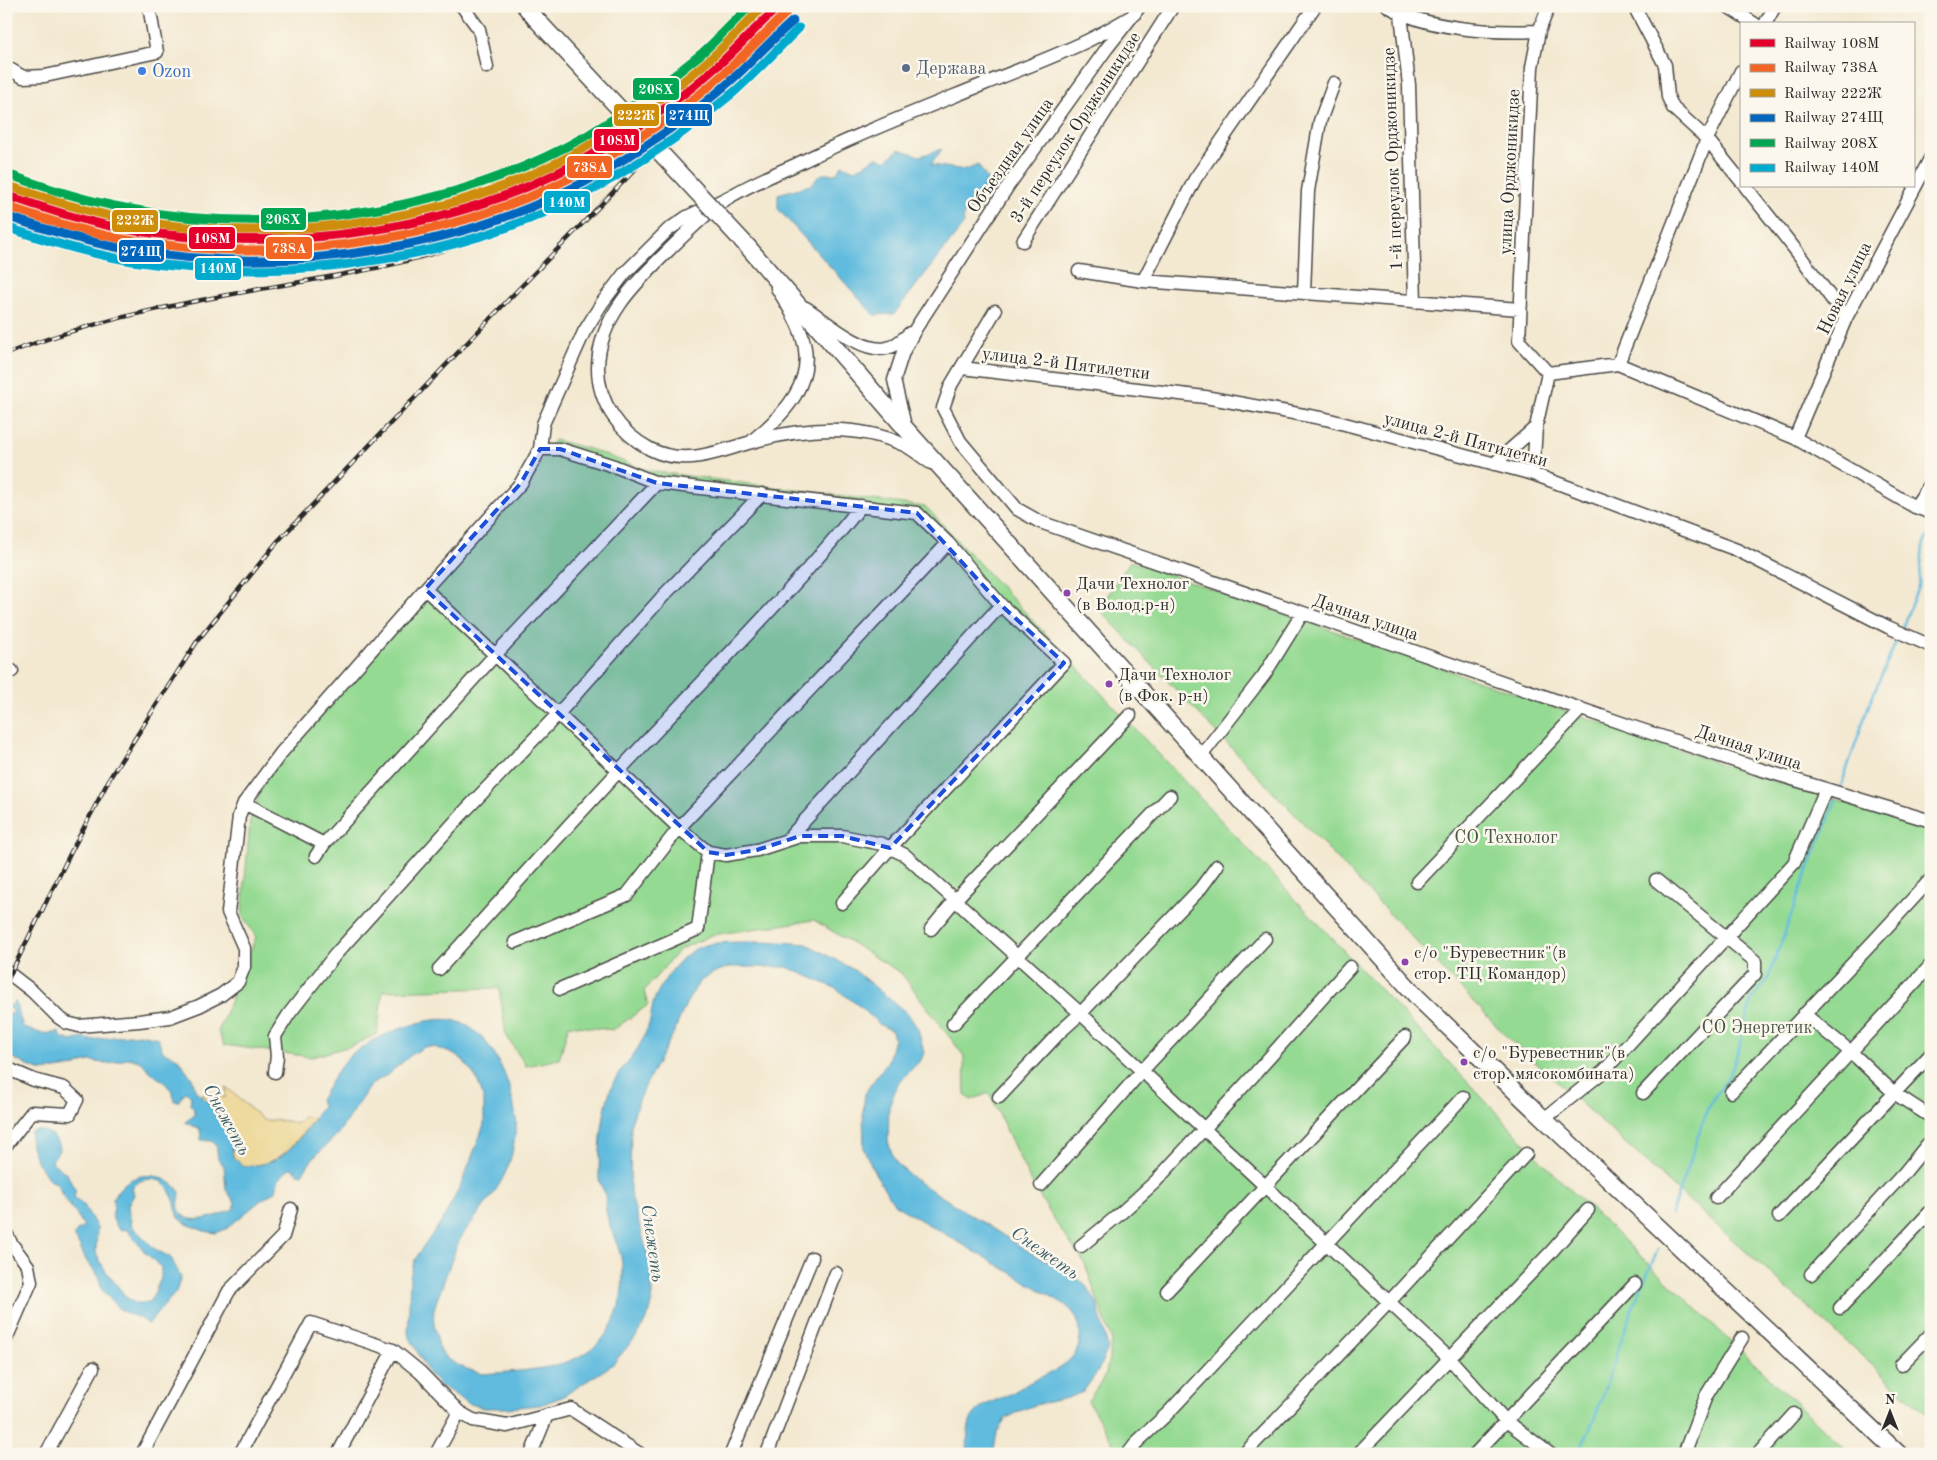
<svg xmlns="http://www.w3.org/2000/svg" width="1937" height="1460" viewBox="0 0 1937 1460" font-family="'Old Standard TT',serif">
<rect width="100%" height="100%" fill="#fbf7ec"/>
<filter id="ink" filterUnits="userSpaceOnUse"><feTurbulence type="fractalNoise" baseFrequency=".02" numOctaves="2"/><feDisplacementMap in="SourceGraphic" scale="10" xChannelSelector="R" yChannelSelector="G"/><feConvolveMatrix kernelMatrix="1 2 1 2 8 2 1 2 1" color-interpolation-filters="sRGB"/></filter>
<filter id="wash" filterUnits="userSpaceOnUse"><feTurbulence type="fractalNoise" baseFrequency=".0096" numOctaves="4" result="noise"/><feDisplacementMap in="SourceGraphic" scale="20" xChannelSelector="R" yChannelSelector="G"/><feGaussianBlur stdDeviation="1.12" result="paint"/><feColorMatrix in="noise" values="0 0 0 0 0 0 0 0 0 0 0 0 0 0 0 0 0 1.4 0 .05"/><feComposite in="paint" operator="in"/></filter>
<g filter="url(#wash)">
<rect width="100%" height="100%" fill="#f3e8d0"/>
<path fill="#95da93" stroke="#60825f" d="M554 440 586 448 650 471 926 507 1556 1176 1850 1454H1119L1088 1401 1106 1374 1112 1341 1085 1264 1056 1223 1029 1178 989 1093 971 1100 965 1095 964 1056 901 973 814 920 712 935 679 950 644 991 648 1005 613 1030 569 1025 559 1059 526 1066 506 1035 499 988 383 991 377 1034 354 1045 312 1057 224 1045 218 1032 256 937 242 915 250 821 267 772 525 489Z
M1130 561 1756 776 1931 827V1418L1507 1037 1099 609Z"/>
<path fill="#eeda9e" stroke="#8c8264" d="M226 1087 263 1120 287 1121 296 1124 304 1116 314 1119C291 1147 282 1166 243 1166L233 1157C232 1151 233 1145 231 1140 227 1124 213 1106 201 1095H218L225 1098Z"/>
<path fill="#60bbde" stroke="#467384" d="M899 149 920 156 942 149 931 165 966 170 978 165 988 180 978 203 963 216 964 224 894 314 874 315 778 209V194L810 185 822 174H836L842 165 855 170 877 157 886 161Z
M781 942 807 944 854 970 908 1014 918 1029 924 1053 921 1060 898 1083 889 1107 888 1141 893 1157 898 1165 917 1181 1036 1256 1069 1270 1088 1288 1097 1303 1108 1348 1098 1371 1083 1392 1067 1398 1035 1405 1020 1411 1005 1419 997 1433 993 1454H967C968 1442 966 1426 973 1416 982 1403 999 1400 1012 1393 1018 1390 1023 1386 1029 1383 1050 1371 1082 1364 1080 1333 1079 1318 1073 1310 1061 1302L895 1205 878 1179 864 1150 863 1111 865 1094 869 1087 888 1061 894 1039 892 1031 879 1024 862 1008 835 988 787 967H729L713 973 699 982 686 1004 673 1034 642 1092 631 1123 630 1192 652 1270V1303L650 1312 639 1333 612 1365 562 1397 540 1405 507 1408H483L468 1403 440 1385 429 1374 408 1334 410 1277 414 1262 422 1248 442 1221 461 1185 484 1125V1101L482 1094 477 1079 463 1060 456 1055 434 1047H424L411 1055 387 1075 371 1084 337 1135 314 1157 302 1174 297 1173 294 1169 289 1168 278 1181 276 1191 260 1201 226 1229 216 1233 204 1231 187 1224 179 1218 176 1212 175 1202 168 1188 161 1181C150 1178 139 1178 132 1188L134 1195 128 1205 129 1214 132 1226 155 1249 171 1258 181 1277 176 1292 148 1324C140 1315 126 1316 117 1307 111 1301 108 1295 101 1289L99 1276 87 1262 74 1235 77 1231 84 1227C79 1216 71 1209 65 1199 61 1193 60 1187 55 1182L50 1181C41 1167 27 1150 31 1132 42 1127 58 1135 59 1148 59 1154 53 1156 52 1162L67 1174 76 1191 74 1194 75 1198 84 1205 97 1228 96 1253 105 1270 127 1298 135 1303H150L161 1278V1267L145 1252 127 1230 119 1229C106 1213 117 1214 113 1199 126 1170 162 1168 180 1192 180 1197 177 1207 180 1212 190 1228 221 1214 234 1209L235 1203 226 1189 224 1166 218 1159 216 1144 211 1141 201 1140 200 1129 185 1122 195 1115 193 1107 190 1105 191 1096 185 1092 179 1101H174L173 1092 164 1082 153 1074 141 1062 130 1058 108 1064 91 1061 82 1063 76 1066 42 1071 28 1066 6 1054V1011L8 1013 13 1014V1009L8 1008 15 1001 23 1027C36 1033 46 1035 59 1032L63 1039H68L71 1041 83 1038 91 1040 129 1035 140 1034 158 1038 163 1052 178 1058 193 1080 195 1090 207 1101 223 1124 231 1140 233 1157 243 1166C279 1166 292 1149 312 1122 316 1117 316 1113 321 1109L322 1105 320 1100C330 1084 339 1065 353 1053 359 1049 365 1048 370 1042 392 1031 432 1014 456 1021 493 1032 512 1084 516 1119 517 1129 514 1143 512 1153 505 1186 480 1209 462 1236 454 1249 451 1264 445 1278 442 1289 436 1299 434 1310 433 1319 434 1328 437 1337 438 1341 438 1347 441 1351 448 1364 470 1370 483 1374 537 1369 603 1371 619 1305 623 1289 624 1273 621 1257 617 1241 608 1226 606 1210 605 1205 606 1200 605 1195 604 1189 599 1184 599 1178 599 1150 602 1106 614 1081 621 1069 631 1059 638 1048 642 1041 645 1034 648 1027 652 1017 651 1007 655 998 662 981 683 952 702 946 720 940 760 943 781 942Z"/>
<g fill="none" stroke-linecap="round" stroke-linejoin="round">
<path stroke="#60bbde" stroke-width="2.5" d="M1902 628 1919 584 1923 546 1931 529
M1841 786 1870 702 1898 637
M1671 1214 1707 1110 1730 1074 1741 1042 1751 1000 1767 981 1804 880 1836 800
M1578 1454 1594 1420 1632 1309 1658 1249"/>
</g>
</g>
<g filter="url(#ink)">
<g fill="none" stroke-linecap="round" stroke-linejoin="round">
<defs>
<path id="minor" d="M462 6 479 29 487 67
M1388 6C1427 30 1494 33 1539 31
M1549 6 1539 31 1532 67 1519 341 1548 373 1618 364 1795 438 1915 507 1931 513
M1634 6 1665 65 1668 97 1673 108 1707 139 1741 181
M1727 6 1755 24
M1401 14 1409 85 1415 302
M1765 24 1775 6
M6 67 23 77 45 76 157 52 149 6
M1745 186 1794 248 1846 318
M1023 241 1173 6
M1079 271 1143 281 1520 309
M1143 281 1195 179 1315 6
M1304 293 1308 191 1320 121 1334 83
M806 308C826 321 862 354 887 348 896 346 903 339 910 333
M995 311 951 385 943 408 960 441 1017 509 1040 522 1633 727 1756 768 1931 821
M1618 364 1707 139 1741 71
M962 368 1205 397 1326 419 1533 474 1737 550 1888 627 1931 646
M905 426 894 380 903 352 916 328 1008 186 1107 48 1140 6
M1795 438 1846 318 1931 157
M753 440C785 414 817 381 802 336 797 319 786 303 777 288
M540 449H560L614 466 657 483 917 513 948 543 1001 605 1064 663 890 848 842 903
M931 463C922 457 913 449 904 445 854 422 799 428 748 443 715 453 683 466 650 449 620 433 598 403 598 368 598 314 643 276 678 241 694 226 712 207 731 196 750 185 772 175 793 166 855 135 920 110 984 84 1018 70 1054 57 1087 41 1103 33 1118 24 1134 15
M1494 464 1536 427
M1533 474 1536 427 1548 373
M1915 507 1931 483
M425 589 679 828 708 852 726 855 757 850 800 836H842L882 844 905 855 1079 1012 1450 1359 1505 1420 1550 1454
M6 670 12 671
M1201 756 1264 675 1302 614
M244 803 324 844
M787 840 1001 605
M316 856 324 844 495 655 657 483
M1417 882 1581 709
M931 929 955 900 1130 715
M515 942 627 895 679 828 948 543
M439 969C512 888 585 806 660 727 728 654 799 584 861 506
M6 971 32 991 58 1017 67 1023 79 1026 139 1021 170 1017 199 1006 221 995 238 982 244 967V948L228 912 239 816 244 803 281 753 425 589 521 483 540 449 543 424 584 332 602 303 624 274 668 230 687 217 729 197
M560 989 698 929 708 852
M1804 1014 1851 1052 1894 1093 1931 1117
M953 1024 1170 796
M6 1068 34 1080 64 1088 77 1100 70 1114 32 1112 6 1145
M275 1072 277 1056 275 1036 289 1014 335 955 462 814 558 714 664 595 762 494
M1731 1092 1874 941 1931 879
M1643 1093 1755 974V961L1656 880
M999 1097 1060 1032 1080 1014 1200 889 1217 866
M1544 1119 1604 1071 1794 863 1826 789
M1041 1185 1142 1071 1265 939
M1716 1198 1931 965
M1779 1216 1931 1054
M6 1233 11 1243 28 1266 31 1282 6 1339
M1081 1246 1121 1213 1155 1182 1252 1077 1350 967
M1811 1274 1905 1172 1931 1140
M1167 1291 1405 1037
M1840 1308 1931 1211
M1901 1365 1931 1334
M46 1454 93 1368
M142 1454 229 1291 283 1236 291 1209
M240 1454 311 1323 393 1350 420 1372 459 1412 473 1420 507 1426 571 1409 640 1454
M338 1454 393 1350
M436 1454 459 1412
M531 1454 547 1415
M731 1454 812 1258
M767 1454 836 1273
M1128 1454 1138 1441 1167 1414 1463 1097
M1244 1454 1389 1302 1526 1154
M1358 1454 1551 1252 1588 1210
M1475 1454 1635 1284
M1684 1454 1706 1396 1742 1338
M1758 1454 1794 1414"/>
<path id="major" d="M525 6 536 19
M748 247 905 428 1417 997 1544 1119 1899 1454"/>
</defs>
<use href="#minor" stroke="#494744" stroke-width="15"/>
<use href="#major" stroke="#494744" stroke-width="19"/>
<use href="#minor" stroke="#fff" stroke-width="12"/>
<use href="#major" stroke="#fff" stroke-width="16"/>
<defs>
<path id="rail" d="M6 354C87 322 171 305 255 290 304 281 354 274 402 262 466 246 530 222 586 186 648 147 699 92 748 38
M6 983 71 852 111 776 198 640 278 541 510 298 694 109 790 6"/>
</defs>
<use href="#rail" stroke="#2b2b2b" stroke-width="4.5"/>
<use href="#rail" stroke="#fbf7ec" stroke-width="2.5" stroke-dasharray="8" stroke-linecap="butt"/>
<defs>
<path id="major-bridge" d="M536 19 748 247"/>
</defs>
<use href="#major-bridge" stroke="#494744" stroke-width="19" stroke-linecap="butt"/>
<use href="#major-bridge" stroke="#fff" stroke-width="16"/>
<defs>
<path id="rail-1" d="M6 195C49 210 92 224 137 231 291 254 462 231 597 152 639 128 679 100 715 68 737 49 757 26 779 6"/>
<path id="rail-2" d="M6 206C48 220 90 234 134 241 289 265 466 241 603 160 644 136 685 108 721 76 744 56 764 34 786 13"/>
<path id="rail-3" d="M9 186C51 200 93 214 137 221 286 245 462 221 593 143 633 119 672 92 708 61 727 44 745 24 764 6"/>
<path id="rail-4" d="M6 216C47 230 88 243 131 250 288 277 470 250 608 169 650 144 691 116 727 84 750 64 770 41 793 21"/>
<path id="rail-5" d="M13 176C49 189 86 201 125 208 276 238 452 212 586 136 626 112 665 84 701 54 718 39 733 22 750 6"/>
<path id="rail-6" d="M6 227C47 241 89 254 132 261 293 285 472 261 613 178 656 153 696 124 734 92 757 72 777 49 799 28"/>
</defs>
<use href="#rail-1" stroke="#fbf7ec" stroke-width="12"/>
<use href="#rail-2" stroke="#fbf7ec" stroke-width="12"/>
<use href="#rail-3" stroke="#fbf7ec" stroke-width="12"/>
<use href="#rail-4" stroke="#fbf7ec" stroke-width="12"/>
<use href="#rail-5" stroke="#fbf7ec" stroke-width="12"/>
<use href="#rail-6" stroke="#fbf7ec" stroke-width="12"/>
<use href="#rail-1" stroke="#e4002b" stroke-width="9"/>
<use href="#rail-2" stroke="#f26522" stroke-width="9"/>
<use href="#rail-3" stroke="#ce8d09" stroke-width="9"/>
<use href="#rail-4" stroke="#0065bd" stroke-width="9"/>
<use href="#rail-5" stroke="#00a651" stroke-width="9"/>
<use href="#rail-6" stroke="#00a9ce" stroke-width="9"/>
</g>
</g>
<path fill="#1d4ed8" fill-opacity="0.2" stroke="#1d4ed8" stroke-width="4" stroke-dasharray="10 6" stroke-linejoin="round" d="M540 449H560L657 483 917 513 1001 605 1064 663 890 848 842 836H800L757 850 726 855 708 852 425 589 521 483Z"/>
<circle fill="#5c6f8a" stroke="#fbf7ec" stroke-width="2" cx="906" cy="68" r="5"/>
<circle fill="#3f7fe0" stroke="#fbf7ec" stroke-width="2" cx="142" cy="71" r="5"/>
<g fill="#8e44ad" stroke="#fbf7ec" stroke-width="2">
<circle cx="1067" cy="593" r="4.5"/>
<circle cx="1109" cy="684" r="4.5"/>
<circle cx="1405" cy="962" r="4.5"/>
<circle cx="1464" cy="1062" r="4.5"/>
</g>
<g text-anchor="middle" stroke-width="5" stroke-linejoin="round" paint-order="stroke">
<g font-size="17" fill="#2b2b2b" stroke="#fbf7ec" text-anchor="start">
<text x="1076" y="589">Дачи Технолог<tspan x="1076" dy="21">(в Волод.р-н)</tspan></text>
<text x="1118" y="680">Дачи Технолог<tspan x="1118" dy="21">(в Фок. р-н)</tspan></text>
<text x="1414" y="958">с/о "Буревестник"(в<tspan x="1414" dy="21">стор. ТЦ Командор)</tspan></text>
<text x="1473" y="1058">с/о "Буревестник"(в<tspan x="1473" dy="21">стор. мясокомбината)</tspan></text>
</g>
<g font-size="18" fill="#4e5e75" stroke="#fbf7ec" text-anchor="start">
<text x="916" y="74">Держава</text>
</g>
<g font-size="18" fill="#366cbe" stroke="#fbf7ec" text-anchor="start">
<text x="152" y="77">Ozon</text>
</g>
<g font-size="18" fill="#2b2b2b" stroke="#fbf7ec">
<text transform="translate(1075 127) rotate(-57)" y="6">3-й переулок Орджоникидзе</text>
<text transform="translate(1010 155) rotate(-55)" y="6">Объездная улица</text>
<text transform="translate(1392 159) rotate(-92)" y="6">1-й переулок Орджоникидзе</text>
<text transform="translate(1509 172) rotate(-87)" y="6">улица Орджоникидзе</text>
<text transform="translate(1844 288) rotate(-64)" y="6">Новая улица</text>
<text transform="translate(1066 363) rotate(7)" y="6">улица 2-й Пятилетки</text>
<text transform="translate(1466 439) rotate(15)" y="6">улица 2-й Пятилетки</text>
<text transform="translate(1366 617) rotate(19)" y="6">Дачная улица</text>
<text transform="translate(1749 747) rotate(18)" y="6">Дачная улица</text>
</g>
<g font-size="18" fill="#465745" stroke="#fbf7ec">
<text x="1506" y="843">СО Технолог</text>
<text x="1757" y="1033">СО Энергетик</text>
</g>
<g font-size="19" font-style="italic" fill="#3e5d6a" stroke="#fbf7ec">
<text transform="translate(228 1119) rotate(61)" y="7">Снежеть</text>
<text transform="translate(654 1243) rotate(82)" y="7">Снежеть</text>
<text transform="translate(1046 1252) rotate(35)" y="7">Снежеть</text>
</g>
</g>
<g stroke="#fbf7ec" stroke-width="2">
<rect x="632" y="77" width="48" height="24" rx="5" fill="#00a651"/>
<rect x="665" y="103" width="48" height="24" rx="5" fill="#0065bd"/>
<rect x="613" y="103" width="47" height="24" rx="5" fill="#ce8d09"/>
<rect x="593" y="128" width="47" height="24" rx="5" fill="#e4002b"/>
<rect x="566" y="155" width="47" height="24" rx="5" fill="#f26522"/>
<rect x="543" y="190" width="48" height="24" rx="5" fill="#00a9ce"/>
<rect x="260" y="207" width="47" height="24" rx="5" fill="#00a651"/>
<rect x="111" y="209" width="48" height="24" rx="5" fill="#ce8d09"/>
<rect x="188" y="226" width="48" height="24" rx="5" fill="#e4002b"/>
<rect x="265" y="236" width="48" height="24" rx="5" fill="#f26522"/>
<rect x="118" y="239" width="47" height="24" rx="5" fill="#0065bd"/>
<rect x="194" y="257" width="48" height="24" rx="5" fill="#00a9ce"/>
</g>
<g font-size="14" text-anchor="middle" font-weight="bold" fill="#fff">
<text x="656" y="94">208Х</text>
<text x="689" y="120">274Щ</text>
<text x="636" y="120">222Ж</text>
<text x="617" y="145">108М</text>
<text x="590" y="172">738А</text>
<text x="567" y="207">140М</text>
<text x="283" y="224">208Х</text>
<text x="135" y="225">222Ж</text>
<text x="212" y="243">108М</text>
<text x="289" y="253">738А</text>
<text x="141" y="256">274Щ</text>
<text x="218" y="273">140М</text>
</g>
<rect width="1937" height="1460" fill="none" stroke="#fbf7ec" stroke-width="25"/>
<rect x="1740" y="22" width="175" height="165" fill="#fbf7ec" stroke="#a8a59f"/>
<rect x="1750" y="39" width="25" height="8" fill="#e4002b" stroke="#a8a59f"/>
<text x="1784" y="48" font-size="15" fill="#2b2b2b">Railway 108М</text>
<rect x="1750" y="64" width="25" height="8" fill="#f26522" stroke="#a8a59f"/>
<text x="1784" y="72" font-size="15" fill="#2b2b2b">Railway 738А</text>
<rect x="1750" y="89" width="25" height="8" fill="#ce8d09" stroke="#a8a59f"/>
<text x="1784" y="98" font-size="15" fill="#2b2b2b">Railway 222Ж</text>
<rect x="1750" y="114" width="25" height="8" fill="#0065bd" stroke="#a8a59f"/>
<text x="1784" y="122" font-size="15" fill="#2b2b2b">Railway 274Щ</text>
<rect x="1750" y="139" width="25" height="8" fill="#00a651" stroke="#a8a59f"/>
<text x="1784" y="148" font-size="15" fill="#2b2b2b">Railway 208Х</text>
<rect x="1750" y="164" width="25" height="8" fill="#00a9ce" stroke="#a8a59f"/>
<text x="1784" y="172" font-size="15" fill="#2b2b2b">Railway 140М</text>
<g transform="translate(1890 1412)" stroke="#fbf7ec" stroke-width="4" paint-order="stroke">
<path d="M0-4L9 19L0 12L-9 19Z" fill="#2b2b2b"/>
<text y="-8" font-size="14" font-weight="bold" text-anchor="middle" fill="#2b2b2b">N</text>
</g>
</svg>
